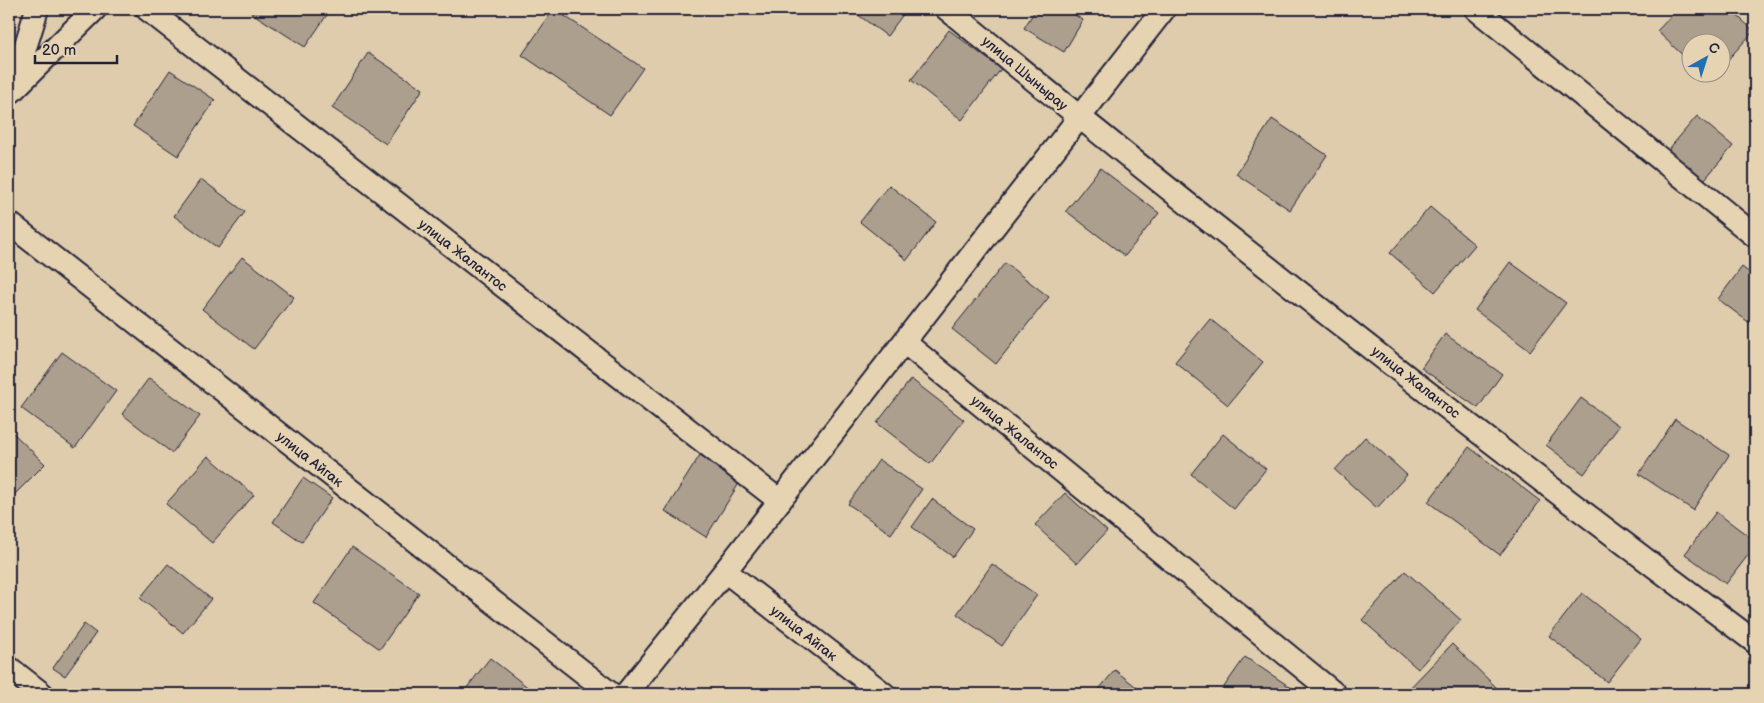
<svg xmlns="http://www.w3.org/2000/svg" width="1764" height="703" viewBox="0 0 1764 703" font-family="'Balsamiq Sans',sans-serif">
<rect width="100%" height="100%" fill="#deccac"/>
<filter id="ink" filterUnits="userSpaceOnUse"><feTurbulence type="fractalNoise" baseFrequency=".02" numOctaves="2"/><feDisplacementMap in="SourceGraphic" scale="10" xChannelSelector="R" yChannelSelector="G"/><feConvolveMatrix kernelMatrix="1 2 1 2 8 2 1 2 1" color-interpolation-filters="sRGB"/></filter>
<g filter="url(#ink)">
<path fill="#ad9f8e" stroke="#22223b" d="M252 9H331L305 47 250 12Z
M554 9 643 68 610 115 522 55Z
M850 9H907L887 36Z
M1036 9H1065L1083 20 1064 52 1024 28Z
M1678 9H1730L1754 31 1722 66V42H1692V64L1657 31Z
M949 30 1001 69 962 120 911 80Z
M368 53 423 89 386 144 332 108Z
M170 70 215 100 178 156 133 126Z
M1697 116 1733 146 1699 186 1663 156Z
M1272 119 1327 155 1290 210 1236 174Z
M1100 168 1159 213 1125 256 1066 211Z
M201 179 245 212 218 248 174 216Z
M889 185 936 222 907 260 860 222Z
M1430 207 1475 245 1435 292 1390 253Z
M242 257 294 297 254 349 202 309Z
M1510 262 1566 303 1530 351 1475 310Z
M1005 263 1049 297 996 364 952 329Z
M1742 267 1755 277V327L1718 299Z
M1210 319 1263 362 1228 405 1175 362Z
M1445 334 1502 374 1478 408 1421 368Z
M62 352 116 391 75 448 21 408Z
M149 378 200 416 172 453 122 414Z
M911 379 964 420 930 464 877 423Z
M1581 398 1619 426 1584 474 1546 445Z
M1675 419 1729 455 1693 510 1639 474Z
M9 429 45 464 9 500Z
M1223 434 1266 469 1234 509 1191 474Z
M1365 437 1407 475 1377 508 1335 470Z
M1469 447 1540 501 1500 555 1428 502Z
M700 455 741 480 706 537 665 511Z
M208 456 254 495 212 543 166 504Z
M879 460 922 489 891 534 848 504Z
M303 478 332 498 302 542 273 522Z
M1065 493 1107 531 1077 564 1035 525Z
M932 499 973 529 953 557 912 527Z
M1716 512 1755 541V546L1726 584 1685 554Z
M352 547 419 593 380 649 314 603Z
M168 564 211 599 183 633 140 598Z
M992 564 1037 595 1002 646 957 614Z
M1405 571 1461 620 1418 669 1362 620Z
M1582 593 1641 639 1607 682 1549 636Z
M84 624 96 633 65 676 53 668Z
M1452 644 1502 693 1501 694H1408L1406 692Z
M1245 657 1293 689 1290 694H1219Z
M490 658 530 689 526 694H462Z
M1115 670 1145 694H1095Z"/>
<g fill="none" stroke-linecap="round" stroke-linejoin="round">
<defs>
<path id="street" d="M147 9 780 501
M947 9C1211 226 1481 437 1755 642
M1476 9 1755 236
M13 87 37 9
M12 91 95 9
M9 223 611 694
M904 342 1335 694
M725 571 884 694
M9 668 42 694
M626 694 725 571 1164 9"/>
</defs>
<use href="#street" stroke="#22223b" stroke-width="26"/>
<use href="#street" stroke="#e6d3b1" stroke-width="22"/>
</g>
</g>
<g text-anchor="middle" stroke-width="5" stroke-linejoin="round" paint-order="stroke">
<g font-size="14" fill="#22223b" stroke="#e6d3b1">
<text transform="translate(1025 73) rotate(40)" y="5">улица Шынырау</text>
<text transform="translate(463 255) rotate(38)" y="5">улица Жалантос</text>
<text transform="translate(1416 382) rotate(38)" y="5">улица Жалантос</text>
<text transform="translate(1015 432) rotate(39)" y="5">улица Жалантос</text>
<text transform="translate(310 459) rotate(38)" y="5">улица Айгак</text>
<text transform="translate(804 633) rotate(38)" y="5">улица Айгак</text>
</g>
</g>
<rect width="1764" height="703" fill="none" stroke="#e6d3b1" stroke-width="30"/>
<rect x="15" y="15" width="1734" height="673" fill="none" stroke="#22223b" stroke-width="2" filter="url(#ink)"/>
<g transform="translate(1706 58) rotate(39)"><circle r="24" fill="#e6d3b1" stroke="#988c82"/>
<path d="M0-4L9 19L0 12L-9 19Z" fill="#1f6fb2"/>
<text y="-8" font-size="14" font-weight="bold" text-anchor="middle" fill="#22223b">С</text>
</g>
<path d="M35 55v8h82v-8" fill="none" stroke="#22223b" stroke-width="2.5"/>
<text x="42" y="55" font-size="15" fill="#22223b" stroke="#e6d3b1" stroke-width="4" paint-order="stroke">20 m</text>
</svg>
